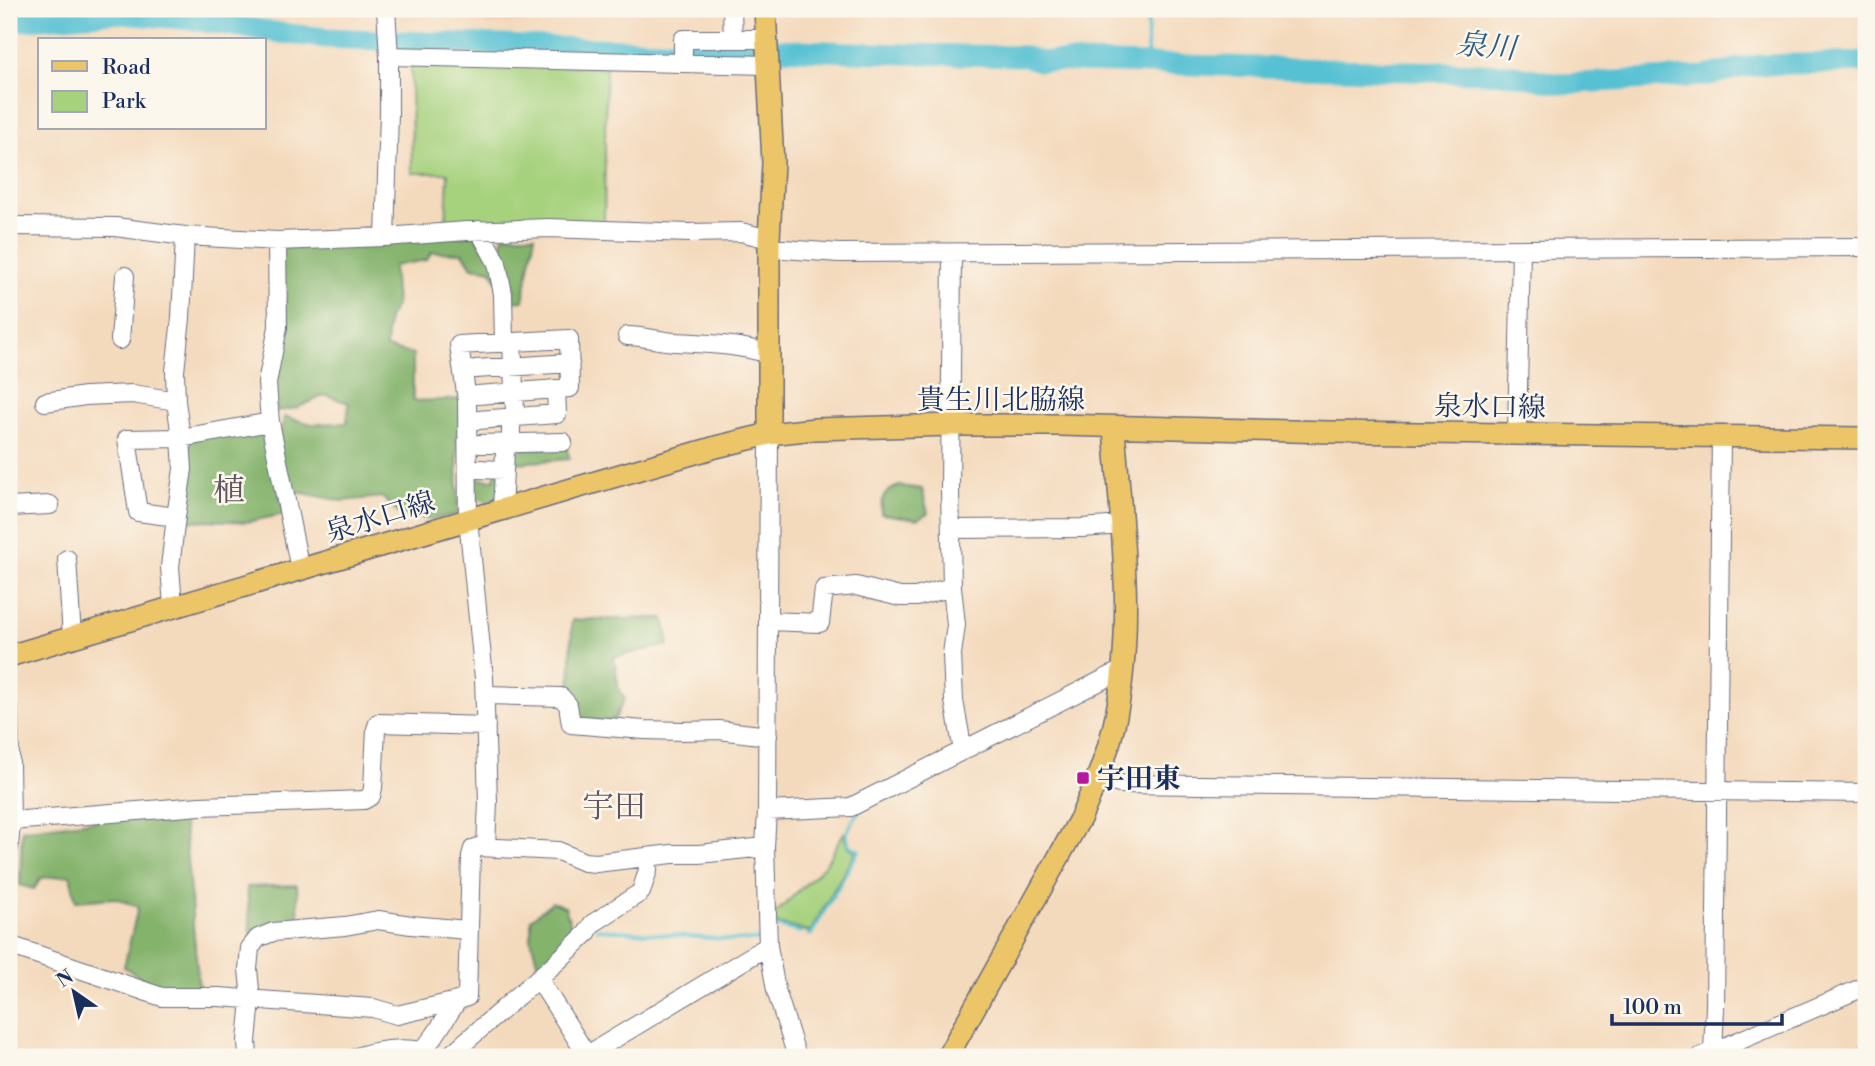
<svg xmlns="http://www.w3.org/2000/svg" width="1875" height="1066" viewBox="0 0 1875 1066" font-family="'Libre Bodoni','Noto Serif JP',serif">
<rect width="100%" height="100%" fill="#fbf7ec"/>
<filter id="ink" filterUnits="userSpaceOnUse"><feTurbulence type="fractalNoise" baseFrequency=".0143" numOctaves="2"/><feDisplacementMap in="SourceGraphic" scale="14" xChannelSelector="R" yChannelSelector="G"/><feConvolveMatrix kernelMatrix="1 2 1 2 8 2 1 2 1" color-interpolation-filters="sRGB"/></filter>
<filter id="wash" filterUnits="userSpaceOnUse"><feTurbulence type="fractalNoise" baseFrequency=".00686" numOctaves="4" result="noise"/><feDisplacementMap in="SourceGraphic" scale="28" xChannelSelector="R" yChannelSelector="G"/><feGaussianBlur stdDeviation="1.57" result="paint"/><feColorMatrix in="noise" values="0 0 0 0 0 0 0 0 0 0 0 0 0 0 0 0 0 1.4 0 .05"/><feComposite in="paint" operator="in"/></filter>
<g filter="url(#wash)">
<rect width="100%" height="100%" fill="#f4dabd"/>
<path fill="#efd1bd" d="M485 9H524L525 23 486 25Z"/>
<path fill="#a6d17d" stroke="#60806e" stroke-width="2" d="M411 61 606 67 604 226 446 225 448 173H412Z
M844 833 847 846 856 851 810 932 774 923 771 918 825 865Z"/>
<path fill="#84b36c" stroke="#507165" stroke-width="2" d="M475 235 484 248 502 246 503 235H535L523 301 505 302 492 270 472 267 463 253 432 252 426 260 393 266 396 306 388 318 386 348 413 354V401L470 399 474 428 457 438 458 514 431 520 398 513 382 497 342 501 298 492 279 495 285 514 247 522 208 520 179 522 191 432 245 426 264 435 282 430 284 417 312 424 347 423 349 403 325 395 297 408 277 411 275 395 271 247Z
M566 447 570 459 515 463 517 500 492 504 472 495 471 478 494 480 501 451Z
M899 486 922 489 928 513 918 519 881 514C881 498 884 491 899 486Z
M664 618 669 645 614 657 619 691 625 698 613 722 574 718 570 698 572 620Z
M183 815 199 990 159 989 124 967 138 907 115 898 76 901 70 875 41 878 34 889 20 885 22 830 114 818Z
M297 885 299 925 251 936 247 887Z
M552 902 565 907 574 935 543 965H538L531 939V919Z"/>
<path fill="#57c1d3" stroke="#397898" stroke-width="2" d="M494 9H517L518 17 495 18Z
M1866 1042V1057H1845L1848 1053Z"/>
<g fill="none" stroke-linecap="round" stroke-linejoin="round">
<path stroke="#57c1d3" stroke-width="3.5" d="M1147 64 1148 9
M752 241 758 251H762
M1679 257H1721
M772 925 801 932
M597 929 732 940H760
M808 934 811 935 859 850 849 845 846 834 859 810"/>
<path stroke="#57c1d3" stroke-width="21" d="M9 22 110 13 193 20 288 34 327 38 551 47 708 51 775 49 904 54 1023 56 1039 61 1480 73 1509 74 1561 84 1705 76 1739 68 1760 65 1866 62"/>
</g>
</g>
<g filter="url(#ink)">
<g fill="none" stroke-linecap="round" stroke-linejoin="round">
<defs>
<path id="minor" d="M732 9 733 39
M389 56 768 65
M683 63V39H766
M9 226 115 227 185 236 277 241 385 237 467 231 549 228 689 233 741 232 769 239
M479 230 497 263 503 294 504 342
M385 237 389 114V56L386 9
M277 241 278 327 267 383 270 422 300 569
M770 248 839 253 1866 247
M952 253 950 489 952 587 956 625 952 654 954 701 963 751
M627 336C644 336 659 341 676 342 709 344 737 344 769 354
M120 340 125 276
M475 369 570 363
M477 395 570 388 569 339 459 345 467 400 468 519 484 678 488 802 486 846
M45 402 85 396 133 394 176 401
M478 420 557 414 556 389
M769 434 767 811 765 847 768 946 776 990 797 1057
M1517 434 1521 250
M479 444 563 442
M478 469 504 470
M9 507 50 505
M502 509 505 452 511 440V421L515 413 512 342
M176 517 138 512 127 439 181 438 270 422
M951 529 1082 528 1122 525
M67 559 72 637
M173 606 170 567 176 517 183 469 181 438 176 401 175 371 181 318 185 236
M768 621 820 623 824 589 856 586 900 597H916L952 587
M485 695 561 697 568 705 571 724 644 730 683 731 719 730 768 736
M9 709 11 821 9 847
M1098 778 1120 784 1866 793
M767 811 851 807 1124 669
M11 821 200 806 364 800 371 796 373 788 376 729 378 723 486 726
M9 945 162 997H219L373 1008 397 1015 457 1001 467 997 471 856 473 849 478 847 558 851 584 862 596 863 672 854H699L765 847
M538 978 588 1057
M1713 1052 1866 986
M248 1057 247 1041 251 1000 248 969 250 948 258 938 273 932 345 926 378 920 411 925 467 930
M357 1057C375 1050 402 1047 422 1051
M422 1057V1051L435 1035 457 1001
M448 1057 559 960 587 933 592 924 641 892 648 870 647 857
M584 1057 768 946
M1700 1057 1713 1052 1715 1007 1721 436"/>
<path id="major" d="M765 9 773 163 769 239V434
M9 656 558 493 716 447 769 434 815 429 952 425H1059L1330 432 1866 438
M947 1057 1081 817C1095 784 1109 752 1116 716 1135 621 1121 523 1114 428"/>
</defs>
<use href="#minor" stroke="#676b7f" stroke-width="20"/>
<use href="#major" stroke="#676b7f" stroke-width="24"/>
<use href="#minor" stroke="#fff" stroke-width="18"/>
<use href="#major" stroke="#edc569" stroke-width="21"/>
</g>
</g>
<rect fill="#b5179e" stroke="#fbf7ec" stroke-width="2.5" x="1076" y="771" width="14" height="14" rx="3.5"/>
<g text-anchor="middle" stroke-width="5" stroke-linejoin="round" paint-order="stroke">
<g font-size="28" fill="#1b2f5e" stroke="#fbf7ec">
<text x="1001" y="409">貴生川北脇線</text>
<text transform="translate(1490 406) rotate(1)" y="10">泉水口線</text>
<text transform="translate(380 516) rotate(-17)" y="10">泉水口線</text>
</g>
<g font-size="28" font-weight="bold" fill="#1b2f5e" stroke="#fbf7ec" text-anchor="start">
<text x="1097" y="788">宇田東</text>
</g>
<g font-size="30" font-style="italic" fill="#2d5b81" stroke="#fbf7ec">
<text transform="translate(1486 46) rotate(5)" y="10">泉川</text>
</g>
<g font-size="32" fill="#615562" stroke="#fbf7ec">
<text x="229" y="501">植</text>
<text x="614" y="817">宇田</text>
</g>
</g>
<rect width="1875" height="1066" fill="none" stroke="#fbf7ec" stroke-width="35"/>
<rect x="38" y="38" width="228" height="91" fill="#fbf7ec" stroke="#a1a7b3" stroke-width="2"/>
<rect x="52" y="61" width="35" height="10" fill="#edc569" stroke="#a1a7b3" stroke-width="2"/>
<text x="102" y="74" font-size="21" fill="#1b2f5e">Road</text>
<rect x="52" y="91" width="35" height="21" fill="#a6d17d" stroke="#a1a7b3" stroke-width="2"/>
<text x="102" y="108" font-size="21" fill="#1b2f5e">Park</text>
<g transform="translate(74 992) rotate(326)" stroke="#fbf7ec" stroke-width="5" paint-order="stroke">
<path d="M0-5L12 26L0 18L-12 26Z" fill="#1b2f5e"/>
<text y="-10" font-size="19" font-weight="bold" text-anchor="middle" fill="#1b2f5e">N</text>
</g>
<path d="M1612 1014v10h170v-10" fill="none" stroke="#1b2f5e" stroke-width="3.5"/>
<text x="1623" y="1014" font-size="21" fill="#1b2f5e" stroke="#fbf7ec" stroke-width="5" paint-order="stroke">100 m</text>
</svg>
